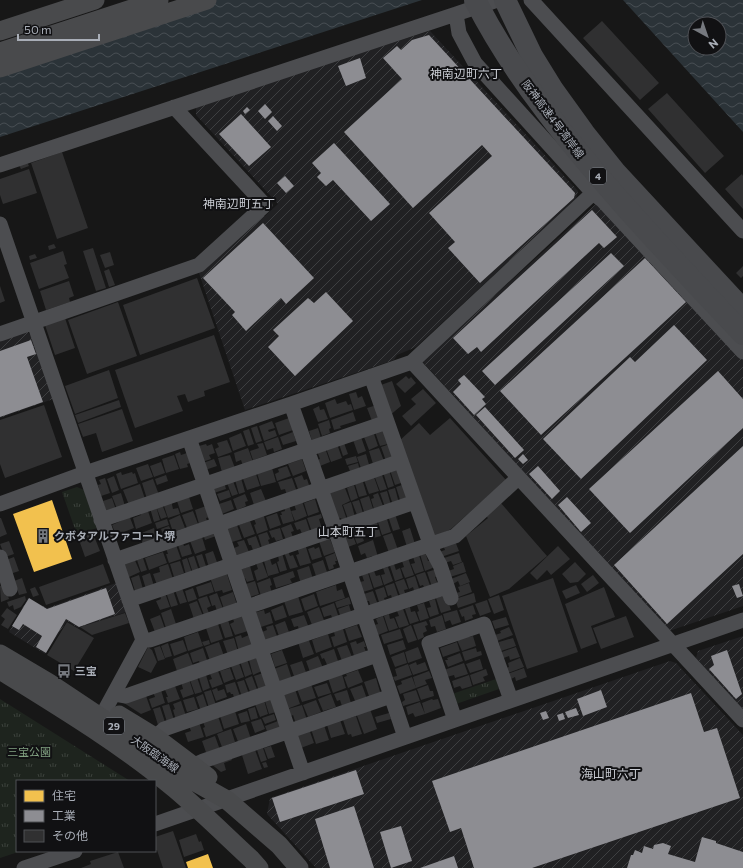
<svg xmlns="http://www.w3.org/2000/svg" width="743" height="868" viewBox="0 0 743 868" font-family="Commissioner,'Noto Sans JP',sans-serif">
<defs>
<pattern id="industrial-furrows" width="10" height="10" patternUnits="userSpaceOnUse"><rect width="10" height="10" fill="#212123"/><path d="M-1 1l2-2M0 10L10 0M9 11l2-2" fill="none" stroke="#3e3f41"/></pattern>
<pattern id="park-tufts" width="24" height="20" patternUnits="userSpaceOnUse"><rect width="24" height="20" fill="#1e241e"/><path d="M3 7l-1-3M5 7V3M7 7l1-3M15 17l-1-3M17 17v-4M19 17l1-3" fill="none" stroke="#3c413c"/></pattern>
<pattern id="water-waves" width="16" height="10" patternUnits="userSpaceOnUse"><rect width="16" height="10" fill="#2b3338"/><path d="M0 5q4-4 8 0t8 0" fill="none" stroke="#474e53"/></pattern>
</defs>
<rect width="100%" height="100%" fill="#171717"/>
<path fill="url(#industrial-furrows)" d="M430 31 578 191 576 199 416 347 397 355 394 360 245 410 198 270 258 216H265L278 204 196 115V105Z
M596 204 602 205 743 360V606L669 631 422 361Z
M25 329 33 338 53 399 0 418V338Z
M116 583 126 612 78 628 67 621 45 654 9 632 28 598 47 608Z
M743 636V709L696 658 698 651Z
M670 661 676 663 743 735V868H316L267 814 270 798Z"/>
<path fill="url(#park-tufts)" d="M77 487 84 490 97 528 77 535 62 492Z
M496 679 499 689 456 704 452 694Z
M0 699 130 781H17V851H21L0 858Z"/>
<path fill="url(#water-waves)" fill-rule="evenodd" d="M182 0H422L0 137V58Z
M623 0H743V132ZM695 24H719V48H695Z"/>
<path fill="#f2c14e" d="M52 500 72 559 34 572 13 514Z
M208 854 213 868H188L186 862Z"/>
<path fill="#8d8d92" d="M429 35 575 193 574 198 480 283 448 248 455 242 429 213 492 156 482 145 413 208 344 132 402 79 383 58 397 46 401 50 412 40Z
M360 58 366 78 346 86 338 66Z
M265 104 272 112 265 119 258 111Z
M247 107 250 110 245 114 243 111Z
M241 114 271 147 249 166 219 134Z
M273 116 282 126 277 131 268 121Z
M334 143 390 204 371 221 333 180 326 186 317 177 321 173 312 163Z
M285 176 294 186 286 193 277 183Z
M592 210 617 237 604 248 599 243 481 352 477 347 468 354 453 338Z
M263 223 314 278 286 304 281 298 246 331 232 315 235 312 203 278Z
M611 253 624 266 495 385 482 371Z
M645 258 686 302 541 435 500 391Z
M326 292 353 321 295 376 268 347 279 336 273 330 308 298 314 303Z
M674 325 707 360 581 479 543 439 630 357 635 362Z
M31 340 36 354 27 357 43 402 0 417V351Z
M718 371 743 399V428L630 533 589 489Z
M464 375 485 397 482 399 486 404 474 415 453 392 461 384 458 380Z
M485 407 524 450 515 458 476 415Z
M743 446V554L667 624 614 565Z
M523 454 528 460 523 464 518 459Z
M538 466 560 491 552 499 529 474Z
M567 497 591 523 581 532 558 505Z
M739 584 743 596 737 598 732 586Z
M106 588 115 614 79 627 66 619 46 653 36 647 42 636 23 624 19 630 12 626 29 598 47 609Z
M727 650 742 694 736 699 709 669 714 665 711 656Z
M601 690 607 707 583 716 577 699Z
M691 693 704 732 717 728 740 798 532 868H474L461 828 450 832 432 781Z
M576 708 579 715 568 718 565 712Z
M546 711 549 718 543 720 540 713Z
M563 713 565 719 559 721 557 715Z
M356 770 364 794 280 822 272 798Z
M354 806 374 868H330L315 819Z
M401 826 412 861 391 868 380 832Z
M702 837 716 841V843L743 852V868H627L631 855H633L635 850 642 853 644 846 653 849 654 845 663 843 671 846 668 854 695 862Z
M454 856 458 868H420Z"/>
<path fill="#303031" d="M602 21 659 83 640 100 583 38Z
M667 93 724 156 705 173 648 109Z
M62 152 88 228 57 239 31 163Z
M27 162 29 166 21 169 19 165Z
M29 169 37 193 3 204 0 195V179Z
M742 174 743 176V209L725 189Z
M54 244 56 248 49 250 48 246Z
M93 248 106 288 96 291 83 251Z
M63 251 67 264 64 265 69 278 39 289 30 263Z
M110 252 114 265 105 268 100 255Z
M35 254 37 258 30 260 29 256Z
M743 266V276L741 278 736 273Z
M109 269 115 285 109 287 104 271Z
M197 278 215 328 140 355 123 305Z
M69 281 74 296 69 298 70 302 46 310 40 291Z
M0 286 5 301 0 303Z
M118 302 137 356 87 374 68 320Z
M65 318 75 348 55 355 45 325Z
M214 335 230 382 204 391 205 396 188 402 185 394 177 396 183 411 135 428 115 370Z
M109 370 118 398 75 414 65 386Z
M406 376 409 379 411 377 416 383 405 393 396 384Z
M392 381 401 406 389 416 378 386Z
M423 389 436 403 411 426 402 416 416 404 411 399Z
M356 392 358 398 362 396 366 406 354 410 349 394Z
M335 399 337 404 346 401 348 405 351 404 353 410 330 418 325 403Z
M119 400 121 407 78 423 75 415Z
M44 405 62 457 5 478 0 464V420Z
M377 405 381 418 372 421 367 408Z
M319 406 320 410 324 409 328 419 318 422 313 409Z
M122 409 133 441 102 452 96 433 83 437 78 424Z
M353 412 356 421 340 426 341 428 334 430 331 420Z
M289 418 293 430 279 435 275 423Z
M450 418 506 480 451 529 436 537 431 536 399 441 419 423 430 435Z
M329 420 331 428 329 429 330 433 322 436 318 424Z
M272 421 275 428 268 430 269 432 275 430 277 436 264 441 259 426Z
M257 426 262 441 256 443 251 428Z
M318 428 321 438 312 441 309 431Z
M249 429 254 444 248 446 243 431Z
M385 429 388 444 380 446 375 432Z
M293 432 296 441 283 445 280 437Z
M241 433 246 446 233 451 229 438Z
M374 434 378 446 369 450 364 437Z
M278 437 282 449 274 452 273 448 267 450 264 442Z
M361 437 366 451 358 454 353 440Z
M227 440 232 452 218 457 215 449 219 447 217 443Z
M263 443 267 455 253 460 250 451 259 448 257 444Z
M344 443 348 454 343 456 339 444Z
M206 444 207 446 212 444 215 453 209 455 211 459 202 462 199 446Z
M337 444 342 458 331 462 326 448Z
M390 444 395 458 386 461 381 447Z
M248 448 253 462 243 466 241 460 236 462 234 453Z
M325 448 330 462 320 466 317 460 320 459 317 451Z
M379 448 384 461 373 464 369 451Z
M180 452 181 455 187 453 190 463 187 464 188 467 180 469 175 454Z
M366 454 370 468 362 471 357 457Z
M174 455 179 469 166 473 162 459Z
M230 455 235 468 222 472 218 458Z
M356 456 358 462 347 465 345 459Z
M214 459 217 466 205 470 203 463Z
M302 459 306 471 293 476 288 464Z
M161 462 165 473 154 477 150 466Z
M358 463 360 471 351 474 348 466Z
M148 464 153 477 141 481 136 468Z
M287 466 291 476 277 481 275 474 279 472 278 469Z
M399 467 404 482 395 485 390 470Z
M272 468 276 482 261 486 257 473Z
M389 470 394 486 388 488 383 472Z
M255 471 260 486 247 490 242 476Z
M121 472 122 475 132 472 133 474 135 473 138 483 121 489 116 474Z
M381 472 387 489 380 491 374 475Z
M166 475 168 481 157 485 155 479Z
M302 475 304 480 307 479 310 488 299 492 294 478Z
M114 476 119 490 112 493 107 479Z
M374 477 379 491 369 494 364 480Z
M105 478 110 493 101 496 98 485 101 484 99 480Z
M241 478 245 492 239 494 235 480Z
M292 478 297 492 287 496 285 489 281 490 278 482Z
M153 479 159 495 147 499 142 483Z
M233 481 238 494 232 496 227 483Z
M224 482 226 489 214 493 212 487Z
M363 482 367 495 359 497 355 484Z
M140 484 145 499 129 505 123 490Z
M405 484 409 497 401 503 396 487Z
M354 485 358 498 351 501 347 488Z
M345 488 350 501 342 505 347 520 342 521 341 518 338 519 329 495 330 490Z
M395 488 399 503 393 505 388 490Z
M261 489 266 501 254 505 250 493Z
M229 490 231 497 220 501 217 494Z
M387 491 391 505 385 507 380 493Z
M121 493 125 506 117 509 112 496Z
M378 493 383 506 374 509 371 499 374 498 373 495Z
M245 494 248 501 245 502 246 506 237 510 233 499Z
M369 496 374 512 365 515 360 499Z
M189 497 193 509 181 513 177 501Z
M112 498 116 510 106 511 103 501Z
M315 499 319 512 308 516 304 503Z
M171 500 173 509 178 508 180 514 168 518 163 503Z
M231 500 234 509 222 514 219 504Z
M359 500 363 513 357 515 352 502Z
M302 501 307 516 295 521 291 511 296 510 294 504Z
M351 502 355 517 348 519 343 505Z
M500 502 547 556 509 589 490 597 466 536 488 518 485 515Z
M162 504 167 517 161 519 156 506Z
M289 505 294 521 283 524 280 515H282L281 512 285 511 284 507Z
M156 506 160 520 154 522 150 508Z
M206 506 210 517 206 518 207 521 199 524 195 510Z
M147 508 152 523 136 529 133 518 141 515 140 511Z
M193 511 198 524 187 528 182 515Z
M263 513 268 530 257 534 254 525 256 524 253 516Z
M277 513 281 525 270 529 266 517Z
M321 514 322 518 319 519 322 529 312 532 307 518Z
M395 514 400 529 393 531 388 516Z
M129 515 134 528 116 535 112 525 123 520Z
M180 515 185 528 173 532 169 520Z
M386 516 391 532 382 535 377 519Z
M0 518H1L7 534 0 537Z
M167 519 169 525 157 529 155 523Z
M306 519 310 531 302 534 300 529 297 530 294 523Z
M376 519 381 536 373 538 368 522Z
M250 521 255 534 244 538 239 525Z
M291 524 294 531 291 532 293 537 286 540 281 528Z
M237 525 242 539 232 542 227 528Z
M169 526 173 535 164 538 161 529Z
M359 527 364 541 357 544 352 530Z
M154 528 158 540 143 545 139 534Z
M280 528 283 539 276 541 274 537 272 538 269 531Z
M350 528 356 544 348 547 344 537 346 536 344 530Z
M410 528 415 544 407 547 402 531Z
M214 530 216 536 205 540 203 534Z
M92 531 100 551 85 557 78 537Z
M267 532 270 539 268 540 270 545 262 548 258 535Z
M392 533 398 550 389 553 383 536Z
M256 536 260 547 253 550 251 545H249L247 539Z
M202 537 206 550 195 554 190 541Z
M330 539 335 552 324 556 319 541Z
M182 540 184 546 189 544 192 554 182 557 177 542Z
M244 540 249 552 237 556 234 548 239 546 237 542Z
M373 540 378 557 373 558 372 556 367 558 365 553 361 555 358 546Z
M9 541 14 554 5 557 0 544Z
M455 541 459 551 441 557 439 552 445 550 443 545Z
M305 544 311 563 300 566 296 555 299 554 297 547Z
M176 545 181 559 169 563 166 554H168L166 548Z
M558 546 570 559 551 575 547 570 537 580 530 573Z
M314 547 315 549 319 547 322 557 312 560 308 549Z
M213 551 218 565 209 568 205 554Z
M288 551 290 556 293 555 298 567 290 569 284 552Z
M163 552 167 563 149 570 145 558Z
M425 552 428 561 432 560 435 567 425 571 420 554Z
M282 553 287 570 280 572 277 562 279 561 278 555Z
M335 553 337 561H335L336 564 333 565 334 568 329 570 325 557Z
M459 553 462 562 453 565 451 561 445 563 444 558Z
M202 554 207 569 201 571 196 556Z
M419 555 424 571 415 574 411 564 415 563 413 557Z
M194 556 199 571 193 573 188 558Z
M14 557 19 571 10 574 6 560Z
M134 558 140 572 129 577 124 565 127 561Z
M143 558 147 570 141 572 137 560Z
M187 558 192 573 186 575 182 560Z
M408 558 414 575 405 578 401 568 404 567 402 561Z
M270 559 272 565 276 563 279 573 268 576 264 561Z
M323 560 327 572 316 576 312 564Z
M180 561 184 573 174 577 170 564Z
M262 561 268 577 257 581 254 571 258 569 256 563Z
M463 562 466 572 450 577 448 571 454 569 453 566Z
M575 562 586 574 578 582 570 583 562 574Z
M103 564 110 583 46 605 39 587Z
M168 564 173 579 157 585 153 574 160 572 159 567Z
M394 564 396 570 400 568 403 578 395 581 390 566Z
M250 566 254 580 247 582 245 578 243 579 240 570Z
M309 566 313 579 301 584 297 570Z
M388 567 393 581 384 585 381 575 385 574 383 568Z
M437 569 439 576 435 577 438 585 432 587 427 572Z
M226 571 232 590 223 593 222 590 215 592 210 577Z
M293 571 295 577 290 579 292 583 276 588 273 578Z
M374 571 376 576 380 575 383 585 374 588 369 573Z
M425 572 431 588 425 590 423 585 420 586 416 575Z
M150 573 154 586 146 589 142 576Z
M368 573 373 589 363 592 360 582 364 581 362 575Z
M466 573 470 582 460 586 458 581 453 584 451 579Z
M139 575 143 589 135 591 131 578Z
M593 575 599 583 587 592 581 584Z
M415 576 420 592 415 594 413 587 409 589 406 579Z
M22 578 27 593 19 595 14 581Z
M270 578 272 585 270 586 272 593 261 596 257 583Z
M553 578 578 652 527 669 502 596Z
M404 579 408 589 404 590 406 596 401 598 395 582Z
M255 581 259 594 250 597 246 584Z
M211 582 214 592 199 597 196 587Z
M394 583 399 598 393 601 391 595 388 596 385 586Z
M469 583 472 592 456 598 455 593 460 592 458 587Z
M4 585 9 599 1 602 0 586Z
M336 585 337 591 342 589 345 598 320 606 316 592Z
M576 585 580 593 566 599 562 591Z
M35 587 39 595 33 597 30 589Z
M384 587 387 597 384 598 386 603 380 605 375 590Z
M604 587 615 617 591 626 597 643 581 649 565 604Z
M182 588 187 602 180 604 175 590Z
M193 588 197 599 188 602 185 591Z
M173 590 178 605 171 607 166 592Z
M373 591 378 605 371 608 369 601H367L364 594Z
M233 592 237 605 224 609 220 597Z
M165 593 170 607 160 610 156 601 161 599 160 595Z
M217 593 223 609 217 611 215 605 212 606 209 596Z
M474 593 476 602 458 608 455 599Z
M314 594 318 606 305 611 301 599Z
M499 595 504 610 494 614 488 599Z
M25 596 26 600 21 607 14 610 13 605 9 607 7 602Z
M207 596 211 606 207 608 209 613 204 615 198 599Z
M298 596 303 612 289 616 284 601Z
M443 596 445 602 448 601 451 610 441 613 436 598Z
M349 597 351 604 337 608 335 602Z
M435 599 439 614 430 617 427 608 431 607 429 601Z
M487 600 491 612 480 616 475 604Z
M197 601 203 616 194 619 189 604Z
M334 603 339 618 333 620 331 615 324 617 321 608Z
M424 603 429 618 420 621 417 612 419 611 417 605Z
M283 605 287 617 275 621 271 610Z
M349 605 352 615 341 618 338 609Z
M473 605 476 614 472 615 473 618 465 621 464 616 462 617 459 610Z
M319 607 325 623 312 625 307 612Z
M410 607 411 612 415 611 419 621 410 624 405 609Z
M7 608 17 615 8 629 1 625 5 619 1 616Z
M171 609 176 624 166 628 161 613Z
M403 609 409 625 399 628 395 617 399 616 397 611Z
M264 610 265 614 270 612 273 623 258 628 253 613Z
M457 610 461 622 452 625 450 620 445 622 443 614Z
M125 613 129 623 92 635 80 627Z
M389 614 390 619 394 618 398 628 389 631 384 616Z
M160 615 165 629 155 632 150 619Z
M239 615 244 617 248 631 235 635 230 624 234 622 233 618Z
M304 615 309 628 299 631 298 626 294 627 291 619Z
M442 615 446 629 437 632 435 626 431 627 429 620Z
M383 616 388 631 378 635 374 625 378 624 376 619Z
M626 616 634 637 601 649 593 628Z
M506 617 509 625 495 629 492 621Z
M228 620 233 636 225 638 220 623Z
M285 621 290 635 280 639 275 625Z
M426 621 428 625 425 626 427 631 423 633 424 637 418 640 413 625Z
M67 622 94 638 74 671 47 655Z
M218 624 223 639 211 643 206 628Z
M273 625 278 639 266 643 262 632 267 630 266 627Z
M357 625 362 637 349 641 345 629Z
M411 625 417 640 408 643 403 629Z
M509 627 513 635 497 641 495 635 501 633 500 631Z
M343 629 347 642 334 647 331 637 335 636 334 632Z
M400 629 403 638 384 644 381 635Z
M198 632 203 646 188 651 184 637Z
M328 634 332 647 316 653 312 640Z
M241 635 242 638 249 635 253 646 239 652 235 637Z
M468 636 469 637 473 636 476 646 462 651 457 640Z
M234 638 238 652 228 655 223 641Z
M308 638 314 654 303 658 298 642Z
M513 638 516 646 501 651 499 642Z
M183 640 187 651 174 656 170 644Z
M209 640 210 644 204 646 202 642Z
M403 640 406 649 390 655 387 645Z
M356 641 357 644 364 641 366 647H364L367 654 355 659 350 643Z
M219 642 224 656 210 661 205 647Z
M457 642 460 651 443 657 440 648Z
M168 643 172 656 165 658 161 646Z
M347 645 352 657 342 661 337 648Z
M160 646 165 659 158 661 154 648Z
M148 647 152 650 157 662 151 673 138 667Z
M418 647 422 658 408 663 405 652Z
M516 647 520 657 510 660 509 656 501 659 499 653Z
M203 648 208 663 201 666 199 661 193 663 190 653Z
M476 648 477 652 481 651 482 655 465 661 462 652Z
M334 649 339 664 329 669 324 658 322 659 320 654Z
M282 650 287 663 275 667 271 654Z
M404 652 407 663 395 667 391 657Z
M188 653 194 668 178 674 173 659Z
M460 653 463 661 448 667 445 660H448L447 658Z
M318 656 323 668 310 672 306 661Z
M258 657 262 671 253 675 249 660Z
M520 658 524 667 508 673 506 668 509 667 508 663Z
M247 659 252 674 245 677 240 661Z
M480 659 483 669 470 673 466 664Z
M302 661 307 675 295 679 290 665Z
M416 662 417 665 425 662 428 670 413 675 409 665Z
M239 663 244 677 236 680 231 666Z
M464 663 468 674 455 678 454 675 447 677 444 670Z
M287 664 292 679 279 684 274 669Z
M408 664 412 675 395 681 393 677 397 676 395 669Z
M230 668 234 679 224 683 220 671Z
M524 668 527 677 516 681 515 677 509 680 507 674Z
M486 669 488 675 483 677 485 681 473 685 470 675Z
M358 670 363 682 348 688 344 677 347 676 346 674Z
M218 671 223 684 212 688 209 680 212 679 210 674Z
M429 671 432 678 425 680 427 684 416 688 413 677Z
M263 673 268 685 259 691 254 676Z
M342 674 346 688 333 693 328 678Z
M206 675 210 688 203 691 199 678Z
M469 675 472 686 462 689 460 686 454 688 452 681Z
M252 676 258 692 251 694 245 679Z
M197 677 202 692 195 694 190 680Z
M412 677 416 688 400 694 397 686 402 684 401 681Z
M376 678 381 695 370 699 364 682Z
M189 679 194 694 183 698 180 690 183 689 181 682Z
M244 680 249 694 242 697 237 682Z
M235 682 240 696 234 698 233 694H231L230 692 227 693 225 685Z
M327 683 331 693 318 697 314 687Z
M311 684 316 698 302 702 297 689Z
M362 685 367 699 356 703 350 689Z
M428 685 430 691H433L434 696 421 700 417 689Z
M175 686 180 699 168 703 166 697H168L165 690Z
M217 688 218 691 224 689 227 697 216 701 212 690Z
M295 689 300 704 287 709 282 696 284 693Z
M161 690 165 703 152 708 149 699 155 697 153 692Z
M211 690 216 705 209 708 204 692Z
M347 690 351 703 342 706 340 700 337 701 334 694Z
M416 690 420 701 403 706 402 702 405 700 403 694Z
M145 693 151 710 141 714 124 703Z
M203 694 208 709 201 711 196 697Z
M331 694 336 707 323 711 318 699Z
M194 697 198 709 187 712 183 700Z
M264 698H272L276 712 269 714Z
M432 699 433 700 438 699 441 708 425 714 422 703Z
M264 700 268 714 260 717 255 704Z
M316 700 321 712 308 717 303 705Z
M181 701 186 716 176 720 173 710 175 709 173 704Z
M420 702 425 714 415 717 413 713 408 715 406 707Z
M169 704 174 720 167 722 162 706Z
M302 705 307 720 296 724 293 715 291 716 288 709Z
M160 707 165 722 158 725 153 709Z
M255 707 258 718 251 720 248 709Z
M370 709 377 729 364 734 356 713Z
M235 711 239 724 224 729 220 716Z
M247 711 250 721 241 723 238 714Z
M389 713 391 719 377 723 375 717Z
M274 714 276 720 265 724 262 718Z
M218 716 223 731 206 737 203 728 205 727 203 722Z
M356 716 362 734 352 737 351 734 348 735 343 720Z
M261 719 265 729 255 733 251 722Z
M340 720 345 734 331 738 327 725Z
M278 721 281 729 268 734 265 726Z
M199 722 204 737 188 742 185 733 191 731 189 726Z
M246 724 251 739 239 744 233 729Z
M324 725 329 740 316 744 311 729Z
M231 729 235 742 222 747 217 734Z
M309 729 314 743 301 748 297 736Z
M215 736 220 750 207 755 202 741Z
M271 746 275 757 268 759 264 748Z
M254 747 262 769 248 774 241 752Z
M263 748 267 760 261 762 257 750Z
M230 755 232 760 224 763 226 770 221 772 210 763Z
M266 762 268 767 264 768 262 763Z
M173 831 186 868H163L157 850 155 851V837Z
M196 834 199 842 201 841 204 850 184 857 179 840Z
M118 852 124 868H81L91 864 90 861Z"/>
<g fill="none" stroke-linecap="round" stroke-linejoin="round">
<path stroke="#4c4d50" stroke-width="15" d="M531 0 743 231
M456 14 498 0
M0 165 456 14 459 33 475 63 593 193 602 200 743 352
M0 224 143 640 106 708
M0 334 199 265 265 205 174 107
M412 362 743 720
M371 376 433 552 440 565 451 598
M291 404 335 529 405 737
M189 438 303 773
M0 504 85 473 291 404 412 362 593 193
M101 520 387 422
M0 557 10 589
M115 560 401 461
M129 600 415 502
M143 640H150L455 536 518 478
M115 694 126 696 260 649 447 587
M455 720 429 643 484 624 511 700
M155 737 164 729 377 655
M194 765 203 761 391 696
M155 824 743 620
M24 868 75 851"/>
<path stroke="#494a4c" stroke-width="19" d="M0 31 95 0
M0 52 159 0
M0 68 207 0
M0 654 49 683 100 717 195 782 227 800 279 845 299 868
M0 670C60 707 121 744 175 789 201 811 226 836 251 859L259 868
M119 715 155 737 208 777"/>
<path stroke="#494a4d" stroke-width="22" d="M505 0 532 56 553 90 584 133 616 173 743 310"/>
<path stroke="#494a4d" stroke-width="22" d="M475 0C515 78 570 144 628 210 666 252 704 293 743 334"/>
</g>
<defs>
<symbol id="building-bare" viewBox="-9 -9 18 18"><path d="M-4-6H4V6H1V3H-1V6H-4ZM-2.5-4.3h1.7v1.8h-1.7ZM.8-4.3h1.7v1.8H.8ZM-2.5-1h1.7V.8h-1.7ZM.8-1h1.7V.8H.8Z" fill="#76797f" stroke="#111113" stroke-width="2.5" paint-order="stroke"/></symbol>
<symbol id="bus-bare" viewBox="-9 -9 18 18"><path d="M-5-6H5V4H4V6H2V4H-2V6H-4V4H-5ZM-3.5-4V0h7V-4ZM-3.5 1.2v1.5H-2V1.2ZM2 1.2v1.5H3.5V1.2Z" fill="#76797f" stroke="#111113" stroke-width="2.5" paint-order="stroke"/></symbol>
</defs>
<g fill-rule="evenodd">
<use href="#building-bare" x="33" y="526" width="20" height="20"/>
<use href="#bus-bare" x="54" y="661" width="20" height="20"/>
</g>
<g text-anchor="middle" stroke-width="4" stroke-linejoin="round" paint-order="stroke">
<g fill="#111113" stroke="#7b7f86" stroke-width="1">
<rect x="590" y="168" width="16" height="16" rx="3"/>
<rect x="104" y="718" width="20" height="16" rx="3"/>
</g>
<g font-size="10" font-weight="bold" fill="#a9aeb7">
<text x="598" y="180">4</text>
<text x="114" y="730">29</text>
</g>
<g font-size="11" fill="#a9aeb7" stroke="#111113">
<text transform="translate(553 119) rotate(53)" y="4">阪神高速4号湾岸線</text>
<text transform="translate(155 754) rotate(35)" y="4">大阪臨海線</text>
</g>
<g font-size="11" font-weight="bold" fill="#a9aeb7" stroke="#111113" text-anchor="start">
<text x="54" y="540">クボタアルファコート堺</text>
<text x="75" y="675">三宝</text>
</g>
<g font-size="11" fill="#81a181" stroke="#111113">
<text x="29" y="756">三宝公園</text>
</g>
<g font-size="12" fill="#cacdd4" stroke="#111113">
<text x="466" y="78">神南辺町六丁</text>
<text x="239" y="208">神南辺町五丁</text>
<text x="348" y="536">山本町五丁</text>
<text x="611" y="778">海山町六丁</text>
</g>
</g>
<rect x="16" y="780" width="140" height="72" fill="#111113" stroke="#4e5055"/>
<rect x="24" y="790" width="20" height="12" fill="#f2c14e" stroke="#4e5055"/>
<text x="52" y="800" font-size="12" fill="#a9aeb7">住宅</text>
<rect x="24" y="810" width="20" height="12" fill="#8d8d92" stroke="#4e5055"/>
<text x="52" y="820" font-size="12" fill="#a9aeb7">工業</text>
<rect x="24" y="830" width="20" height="12" fill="#303031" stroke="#4e5055"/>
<text x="52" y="840" font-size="12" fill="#a9aeb7">その他</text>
<g transform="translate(707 36) rotate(140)"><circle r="19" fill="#111113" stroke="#4e5055"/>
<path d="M0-3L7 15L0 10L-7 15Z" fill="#76797f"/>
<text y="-6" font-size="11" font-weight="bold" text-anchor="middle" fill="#a9aeb7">N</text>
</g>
<path d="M18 34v6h81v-6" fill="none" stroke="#a9aeb7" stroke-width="2"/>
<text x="24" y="34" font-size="12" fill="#a9aeb7" stroke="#111113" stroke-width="3" paint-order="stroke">50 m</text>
</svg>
